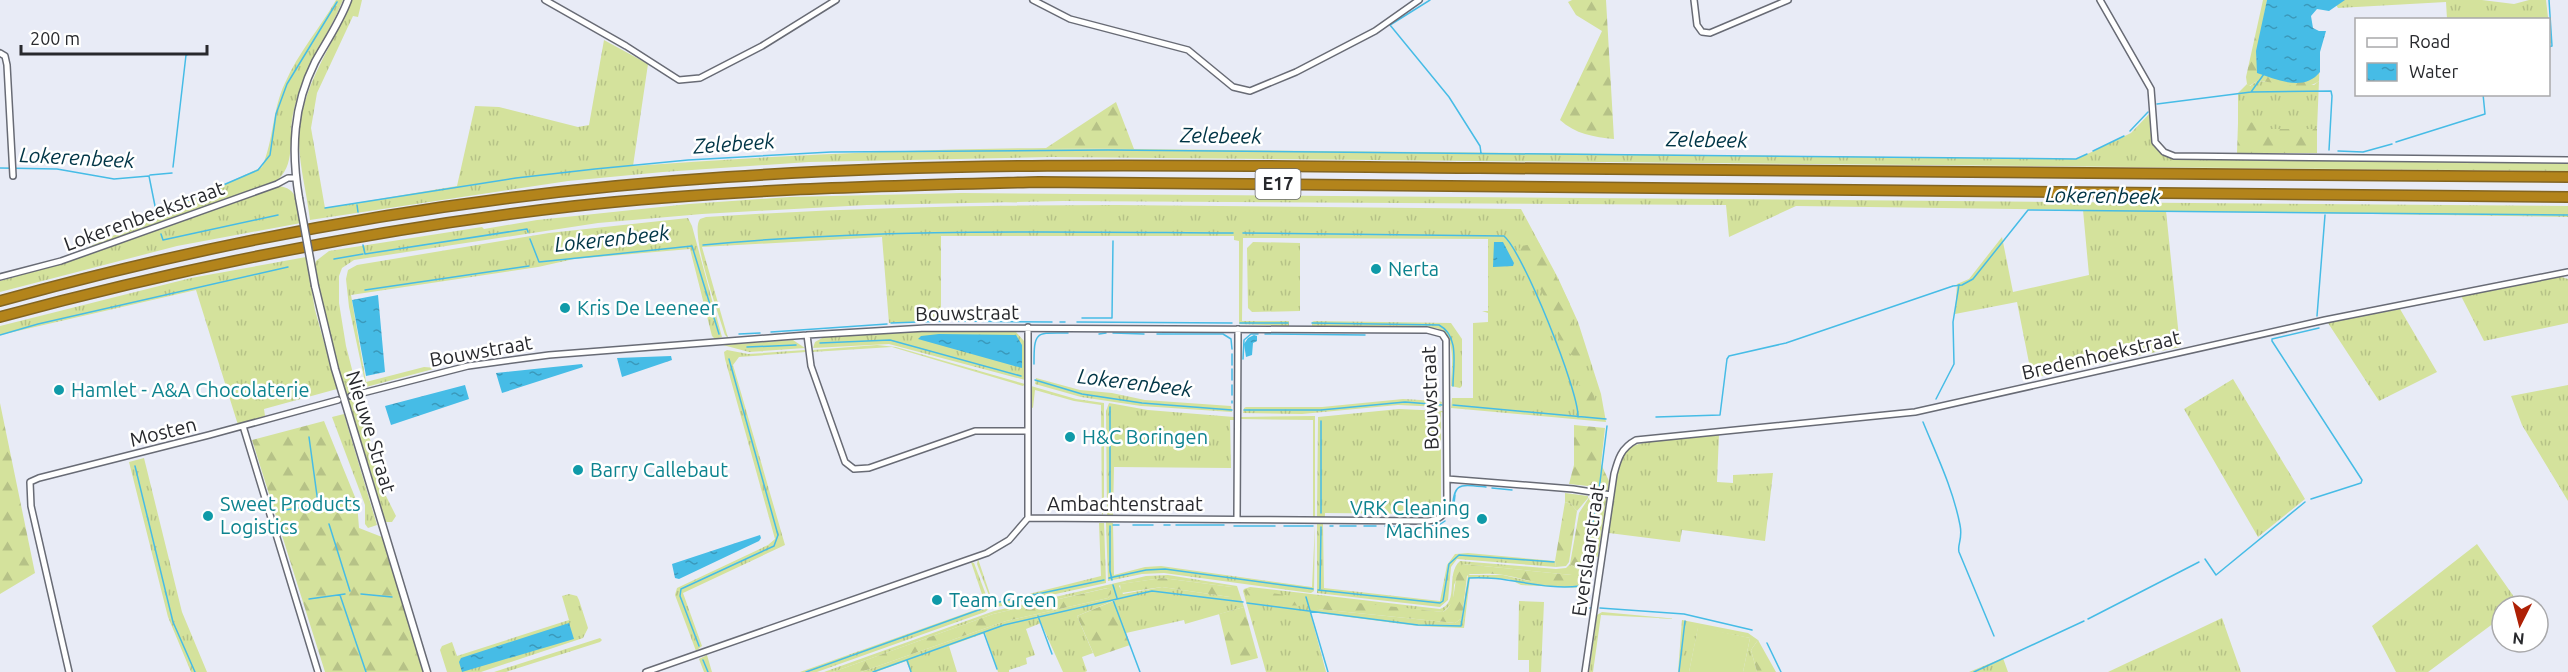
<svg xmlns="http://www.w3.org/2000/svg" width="2568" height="672" viewBox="0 0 2568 672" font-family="Ubuntu,sans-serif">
<defs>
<pattern id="grass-tufts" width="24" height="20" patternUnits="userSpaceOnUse" patternTransform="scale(1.5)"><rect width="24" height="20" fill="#d4e29c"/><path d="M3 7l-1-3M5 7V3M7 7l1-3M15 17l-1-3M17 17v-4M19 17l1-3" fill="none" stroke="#b6c287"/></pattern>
<pattern id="forest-firs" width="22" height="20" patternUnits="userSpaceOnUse" patternTransform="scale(1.5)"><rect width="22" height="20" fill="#d4e29c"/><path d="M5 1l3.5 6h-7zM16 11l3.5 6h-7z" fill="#b6c287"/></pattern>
<pattern id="water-ripples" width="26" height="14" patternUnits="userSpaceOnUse" patternTransform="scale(1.5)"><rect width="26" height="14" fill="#46bce6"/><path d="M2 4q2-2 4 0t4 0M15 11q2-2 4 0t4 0" fill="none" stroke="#3a99bb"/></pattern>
</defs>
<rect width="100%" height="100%" fill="#e8ebf6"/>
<path fill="url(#grass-tufts)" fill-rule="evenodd" d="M336 0H343C327 38 302 73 293 114 288 138 297 166 275 182L69 256 262 167C274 140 272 110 285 83 298 53 320 28 336 0Z
M352 0H362L358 17 353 16 317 93 311 128 325 208 457 186 475 106 499 107 578 127 589 125 604 40 648 64 633 166C771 156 908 149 1046 148L2077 159 2131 133 2150 113C2150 136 2150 150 2173 159L2568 163V171L1051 157 809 162 663 172 568 181 310 220C307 193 299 167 299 138 300 87 333 46 352 0Z
M2343 0H2482L2514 4 2529 0H2546L2551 43 2549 44 2548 20 2447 19 2446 2 2338 8 2335 3Z
M2257 81 2314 85 2319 81 2317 129H2263L2238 123V93L2247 84 2250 86Z
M277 186C299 187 298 206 301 223L177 246 0 292V281L65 262Z
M962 193 2568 206V217L2166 211 2180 347 2032 378 2017 302 1955 314 1957 284 1969 279 2002 237 2013 292 2089 275 2083 210 1796 206 1729 237 1726 205 1063 201 867 205 702 214 598 223 354 260 342 268 339 276V303L346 346 383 490 396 516 392 522H385L329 336 315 265 316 261 329 251 482 227 484 229 537 220 689 204 790 197Z
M1116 205 1521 209 1558 278 1578 322 1601 394 1606 422 1451 408 1452 398H1473V323L1488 322V313L1482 311H1488V239L1243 238 1242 321H1289V326L1239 324V241L1234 240V236H941V320L889 323 882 237 702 247 728 338 725 335C719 315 689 233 700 219L706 217C843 208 979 205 1116 205Z
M688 218 692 226 722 337 715 339 712 336 690 249 574 259 538 267 351 295 366 382 424 367 437 368 366 387 349 307 346 279 348 270 357 265 549 233Z
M1253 242 1300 243V311L1252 312 1248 308 1247 248Z
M306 257 315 310 337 389 264 409 265 416 238 425 196 290 0 335V326L191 278Z
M2559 276 2568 279V323L2484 341 2461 296Z
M2400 309 2437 372 2379 401 2328 323Z
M1314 321 1451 323 1462 339V386L1460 388 1451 386C1451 367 1458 338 1437 328L1312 326V322Z
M921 331 1016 332 1024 341 1025 380 889 344 813 348 815 342 824 337Z
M793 340 805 348 749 352 723 345Z
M877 345 896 347 1025 384 1023 386 892 347 812 352V350Z
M727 350 748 354 805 350 806 352 739 357 733 365 785 545 683 593 702 646 696 651 675 595 677 588 768 545 775 539 725 359 724 352Z
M1036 378 1080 390 1112 393 1145 400 1231 406 1232 412 1141 406 1081 397 1035 384Z
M2233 379 2305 499 2258 537 2184 409Z
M2568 385V501L2522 425 2511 396Z
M1031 386 1076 399 1104 403V511L1102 516 1101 405 1074 401 1035 390 1033 408 1031 407Z
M1403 399 1439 401 1442 402 1441 407 1398 405 1302 414 1243 413 1244 408 1246 407H1322Z
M1109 403 1148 410 1234 417V420H1230L1231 468 1114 467 1113 516H1107L1106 411Z
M1399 409 1444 411V413L1441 412V507L1433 514 1325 513V517H1317L1318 417Z
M344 414 377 525 368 528 365 524V505L332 417Z
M1315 416V517H1313V420L1241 419V417Z
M1719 434 1717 482 1733 483V475L1773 473 1765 541 1682 530 1680 542 1609 533C1612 514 1614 461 1628 449 1639 439 1702 436 1719 434Z
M144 458 182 612 207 672H191L168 617 129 462Z
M1565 493 1588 496V498L1577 511 1571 504 1565 502Z
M1106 522 1113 523 1114 575 1145 567 1161 566 1312 587 1315 524 1314 591 1311 593 1164 573 1142 574 1108 581Z
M1099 523H1104L1106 583 997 607 993 606 977 564 978 559 993 603 1101 576Z
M1317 524H1323L1324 588 1440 601 1447 565 1455 554 1468 553 1555 561 1556 567 1457 559 1451 567 1448 600 1440 607 1317 593Z
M2477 544 2519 604 2502 606V617L2428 672H2396L2372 626Z
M1582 553 1587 555 1582 588 1521 585 1509 579 1470 578 1464 628 1418 626 1310 612 1326 672H1266L1243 591 1244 589 1250 587 1440 609C1460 602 1445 574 1460 561L1556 569 1566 568 1570 564 1578 570ZM1463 564 1572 575 1565 584 1529 581 1503 575H1468L1462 618 1455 623 1318 609 1315 600 1443 612 1453 602 1454 585Z
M971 562 974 563 989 603V609L985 612 817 672H800L986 606Z
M1168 575 1237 586 1244 607 1185 624 1184 620 1126 633 1115 600 1077 616 1093 653 1082 657 1087 671 1085 672H1063L1041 623 1026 629 1035 655 1026 658 1027 664 1009 670V672H998L985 633 949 646 957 672H911L906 661 876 672H861L1006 621 1108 598 1111 594V590L1107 588 993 614 833 672H824L994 611 1146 576ZM1162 578 1232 587 1230 597 1162 587 1123 594 1119 586 1121 584Z
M569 594 577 596 579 600 588 628 583 638 481 672H447L440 650 442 646 452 642 457 656 569 620 562 596Z
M1519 601 1544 602 1541 672H1529V660H1518Z
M1602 612 1678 619 1601 615 1593 672H1589L1597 615Z
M2222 618 2241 672H2108Z
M1682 620 1748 633 1758 640 1751 650 1757 672H1743L1750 638 1698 628 1689 672H1678Z
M600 638 602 640 600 642 506 672H494Z
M707 655 712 672H704L699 659Z
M2003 658 2008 672H1969Z"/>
<path fill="url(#forest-firs)" d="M1572 0H1606L1614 139C1594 137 1575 134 1560 120L1602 31 1576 15 1568 2Z
M2263 0H2267L2256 60 2320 52 2319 81C2304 93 2275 81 2257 81L2249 86 2247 84 2246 77Z
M1116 102 1134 149 1046 148Z
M2262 122 2263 129H2317V153H2237L2238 123Z
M1539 243 1570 304 1568 310 1573 318 1572 324 1584 359 1577 358 1567 352 1559 338 1547 302 1519 249 1521 246Z
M1592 382 1596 410 1583 409 1579 385Z
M0 403 35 573 0 594Z
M324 421 357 502 359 528 382 537 424 672H325L252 440Z
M1574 425 1605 428 1601 464 1609 481 1598 557 1582 553 1578 570 1570 564 1579 513 1590 496 1596 497 1597 487 1569 484 1574 465Z
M1565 502 1571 504 1577 511 1569 562 1566 566 1556 567 1555 561Z
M1463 564 1572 575 1576 578V581C1558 591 1523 578 1504 575 1493 573 1481 574 1470 574L1467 576 1462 618 1455 623 1318 609 1314 606V600L1320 599 1443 612C1460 602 1450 578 1463 564Z
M1162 578 1232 587 1236 592 1235 595 1230 597 1162 587 1121 593 1120 584Z
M1108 588 1111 590V594L1108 598 1006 621 861 672H833L993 614Z
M1246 589 1298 597 1302 600V605C1286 607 1254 604 1244 591Z
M1116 600 1130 645 1095 657 1077 616Z
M1244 607 1258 658 1231 665 1219 614Z
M1758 640 1776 672H1757L1751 650Z"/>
<path fill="#d4e29c" d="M1698 627 1750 638 1743 672H1689Z"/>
<path fill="url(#water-ripples)" d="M2267 0H2345L2329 11 2317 9 2311 16 2313 28 2319 31H2326L2320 52V72C2304 92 2278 80 2257 73L2256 51Z
M1494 242H1503L1514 263 1513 266 1493 267Z
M378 295 385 372 366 376 352 300Z
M939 334 1016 335 1022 345V368L918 339 921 336Z
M1254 335 1257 336V341L1253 343 1252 355 1246 357 1244 344 1248 338Z
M671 356 672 360 622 377 617 358Z
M582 364 583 367 502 393 496 373Z
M465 385 469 399 391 425 385 406Z
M760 535 761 538 759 541 679 579 675 578 672 564Z
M569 623 574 639 462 672 459 662 461 658Z"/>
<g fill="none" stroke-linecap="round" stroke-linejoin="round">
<path stroke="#46bce6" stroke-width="1.5" d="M1430 0 1390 25 1449 97 1480 146 1481 153
M2548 47 2552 46 2549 0
M2251 92 2331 91 2332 96 2329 150
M2157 104 2251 92 2264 74
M2130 131 2148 112
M2396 142 2485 114 2483 94
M2093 151 2124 136
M2338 151 2363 152 2392 144
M173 167 186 55 189 54
M0 168 57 169 114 179 149 176 157 216
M150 175 172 173
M357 205 358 212
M325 208 516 178 595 169 688 160 831 152 1108 150 2076 159 2087 154
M156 214 258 170 270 155 276 114 287 84 337 2
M1243 233 1504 236C1523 252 1579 391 1578 417
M161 234 163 240 278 215
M530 239 539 262 692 246 719 334
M363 245 365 254 527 229 528 232
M703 245C879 228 1056 232 1233 233
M334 259 363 254
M365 290 529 266
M2317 316 2325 215
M1082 318H1112L1113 241
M955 321 1052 322
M1060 322H1065
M1077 322 1232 323
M891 323 945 321
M1240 323H1288
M1312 323 1439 325C1460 336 1453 365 1453 386
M771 332 887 324
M1113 333 1144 334
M739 334 760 333
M1099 334 1106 333
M1157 334H1223L1231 339 1232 349
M1265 334 1365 335
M0 335 38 324 288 267
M820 343 890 340 1021 376
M747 347 796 345
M1232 354V365
M1243 359 1244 340 1251 334H1258
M1034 364C1034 330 1036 333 1068 333
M1035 380 1082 394 1142 403 1232 410
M1232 380V369
M1232 385V395
M1936 399 1954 364 1953 322 1959 285
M1232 401V403
M1453 405 1606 419
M1110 407V512
M1244 410H1321L1405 402 1442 405
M1656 417 1720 415 1727 359 1729 356 1786 343 1953 286 1962 285 1973 279 2028 210 2568 215
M1923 422C1937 456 1953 489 1960 525 1963 540 1957 544 1959 552L1994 636
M309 437 318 503
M135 466 173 622 195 672
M1492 488 1512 490
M1599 490 1607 426
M2311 499 2361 483 2362 480 2272 341V339L2319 328
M285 510 355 499
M1452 512C1454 482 1458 484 1486 487
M1453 512 1455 495
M1321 513V421
M329 524 350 591
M1113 525H1119
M1133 525H1153
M1164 525H1170
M1176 525H1224
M1110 526V571L1112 580
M1234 526H1275
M1284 526H1313
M1330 526H1333
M1340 526H1356
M1364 526H1376
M1385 526 1402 527
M1422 527 1439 525 1445 521
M2205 559 2216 575 2305 502
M1109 578 1146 570 1165 569 1313 589
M1113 585 1117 598
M1320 589 1321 527
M1318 590 1440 603 1443 601 1449 564 1459 555 1554 562
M361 594 392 597
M340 595 366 672
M1306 597 1328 672
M309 599 345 594
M1113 600 1140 672
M999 602 1104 580
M1247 603 1418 625 1461 626 1469 578C1507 575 1542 591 1580 586L1597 501
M1588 608H1591
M1600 608 1684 614 1752 630
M1038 616 1052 654
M2088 619 2199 562
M984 633 997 669
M1767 643 1781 672
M699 646 680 596 681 589 774 546 778 535 729 359
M703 660 708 672
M907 660 911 672
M806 672 984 608
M873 672 1004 625 1152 591 1243 602
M1679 672 1685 621
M1974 672 2084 621"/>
<defs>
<path id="minor" d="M545 0 626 46 679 80 700 78 762 46 836 0
M1033 0 1070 19 1188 50 1233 87 1250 91 1296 72 1375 31 1419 0
M1694 0 1697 25 1702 32 1710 33 1788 0
M2100 0 2151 89 2155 142 2164 152 2174 156 2568 160
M0 53 5 56 7 65 13 176
M0 277 61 261 277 184 288 178H295
M807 335 811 366 845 462 854 469 869 468 975 431H1027
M351 396 468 366 549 355 807 335 926 328 1427 330 1442 334 1446 340 1447 506C1444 516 1439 520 1428 521L1028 518
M243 426 318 672
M1447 479 1573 489 1611 495
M1028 518V327
M1237 519 1238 329
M69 672 31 506 30 482 39 478 209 435 338 400
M646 672 987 553 1009 540 1028 518
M1585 672 1614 474C1618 459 1621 448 1636 440L1915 412 2325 320 2568 272"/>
<path id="tertiary" d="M299 198C291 150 293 106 315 62 326 42 340 22 348 0
M315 286 335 369 427 672"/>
<path id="motorway" d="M0 301C237 235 482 193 727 177 977 160 1229 166 1479 168 1842 171 2205 174 2568 177
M0 317C189 266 381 228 575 206 729 189 884 186 1039 182L2568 197"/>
</defs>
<use href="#minor" stroke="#686b75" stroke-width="8"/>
<use href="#tertiary" stroke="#686b75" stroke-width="9"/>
<use href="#motorway" stroke="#826421" stroke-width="12"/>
<use href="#minor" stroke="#fff" stroke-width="5"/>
<use href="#tertiary" stroke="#fff" stroke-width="6"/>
<use href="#motorway" stroke="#b3841b" stroke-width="9"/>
<defs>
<path id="tertiary-bridge" d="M299 198 315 286"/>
</defs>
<use href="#tertiary-bridge" stroke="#686b75" stroke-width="9" stroke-linecap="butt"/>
<use href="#tertiary-bridge" stroke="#fff" stroke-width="6"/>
</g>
<g fill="#0f9aa8" stroke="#fff" stroke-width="2">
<circle cx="1376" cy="269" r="6"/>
<circle cx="565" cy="308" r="6"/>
<circle cx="59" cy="390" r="6"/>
<circle cx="1070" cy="437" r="6"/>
<circle cx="578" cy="470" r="6"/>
<circle cx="208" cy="516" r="6"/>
<circle cx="1482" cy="519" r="6"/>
<circle cx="937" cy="600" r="6"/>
</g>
<g text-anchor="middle" stroke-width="5" stroke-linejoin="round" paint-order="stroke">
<rect fill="#fff" stroke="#68696c" stroke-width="1.5" x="1255.5" y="169" width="45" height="30" rx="4.5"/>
<g font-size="18" font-weight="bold" fill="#28292d">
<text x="1278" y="190">E17</text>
</g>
<g font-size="20" fill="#28292d" stroke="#fff">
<text transform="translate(144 216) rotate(-20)" y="7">Lokerenbeekstraat</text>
<text transform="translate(967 313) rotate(-1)" y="7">Bouwstraat</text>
<text transform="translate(481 351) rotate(-10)" y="7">Bouwstraat</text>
<text transform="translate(2101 355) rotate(-13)" y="7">Bredenhoekstraat</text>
<text transform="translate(1430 398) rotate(-92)" y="7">Bouwstraat</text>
<text transform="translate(163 432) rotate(-14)" y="7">Mosten</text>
<text transform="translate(371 432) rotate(73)" y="7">Nieuwe Straat</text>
<text x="1125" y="511">Ambachtenstraat</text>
<text transform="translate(1588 550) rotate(-82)" y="7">Everslaarstraat</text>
</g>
<g font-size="20" fill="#0d838f" stroke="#fff" text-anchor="start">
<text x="1388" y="276">Nerta</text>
<text x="577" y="315">Kris De Leeneer</text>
<text x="71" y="397">Hamlet - A&amp;A Chocolaterie</text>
<text x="1082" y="444">H&amp;C Boringen</text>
<text x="590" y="477">Barry Callebaut</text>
<text x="220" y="511">Sweet Products<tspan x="220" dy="23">Logistics</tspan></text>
<text x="1470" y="515" text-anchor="end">VRK Cleaning<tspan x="1470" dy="23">Machines</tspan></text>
<text x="949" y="607">Team Green</text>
</g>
<g font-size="21" font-style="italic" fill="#003546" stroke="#fff">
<text transform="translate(1221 136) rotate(1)" y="7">Zelebeek</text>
<text transform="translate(1707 140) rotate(1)" y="7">Zelebeek</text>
<text transform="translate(734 144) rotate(-4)" y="7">Zelebeek</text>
<text transform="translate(77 158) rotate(3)" y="7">Lokerenbeek</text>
<text transform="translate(2103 196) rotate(1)" y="7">Lokerenbeek</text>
<text transform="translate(612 239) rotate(-6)" y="7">Lokerenbeek</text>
<text transform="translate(1135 383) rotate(7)" y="7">Lokerenbeek</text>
</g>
</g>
<rect x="2355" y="18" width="195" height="78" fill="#ffffff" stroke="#a9a9ab" stroke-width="1.5"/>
<rect x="2367" y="38" width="30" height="9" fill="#ffffff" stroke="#a9a9ab" stroke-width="1.5"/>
<text x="2409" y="48" font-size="18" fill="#28292d">Road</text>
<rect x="2367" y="63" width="30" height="18" fill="url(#water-ripples)" stroke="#a9a9ab" stroke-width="1.5"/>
<text x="2409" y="78" font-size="18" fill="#28292d">Water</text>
<g transform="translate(2520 624) rotate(186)"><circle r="28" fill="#ffffff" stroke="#a9a9ab" stroke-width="1.5"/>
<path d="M0-4.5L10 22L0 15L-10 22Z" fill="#ae2005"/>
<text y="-9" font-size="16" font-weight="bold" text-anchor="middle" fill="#28292d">N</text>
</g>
<path d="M21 45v9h186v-9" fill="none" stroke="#28292d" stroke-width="3"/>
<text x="30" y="45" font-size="18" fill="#28292d" stroke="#ffffff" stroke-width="4.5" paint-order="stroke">200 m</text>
</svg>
